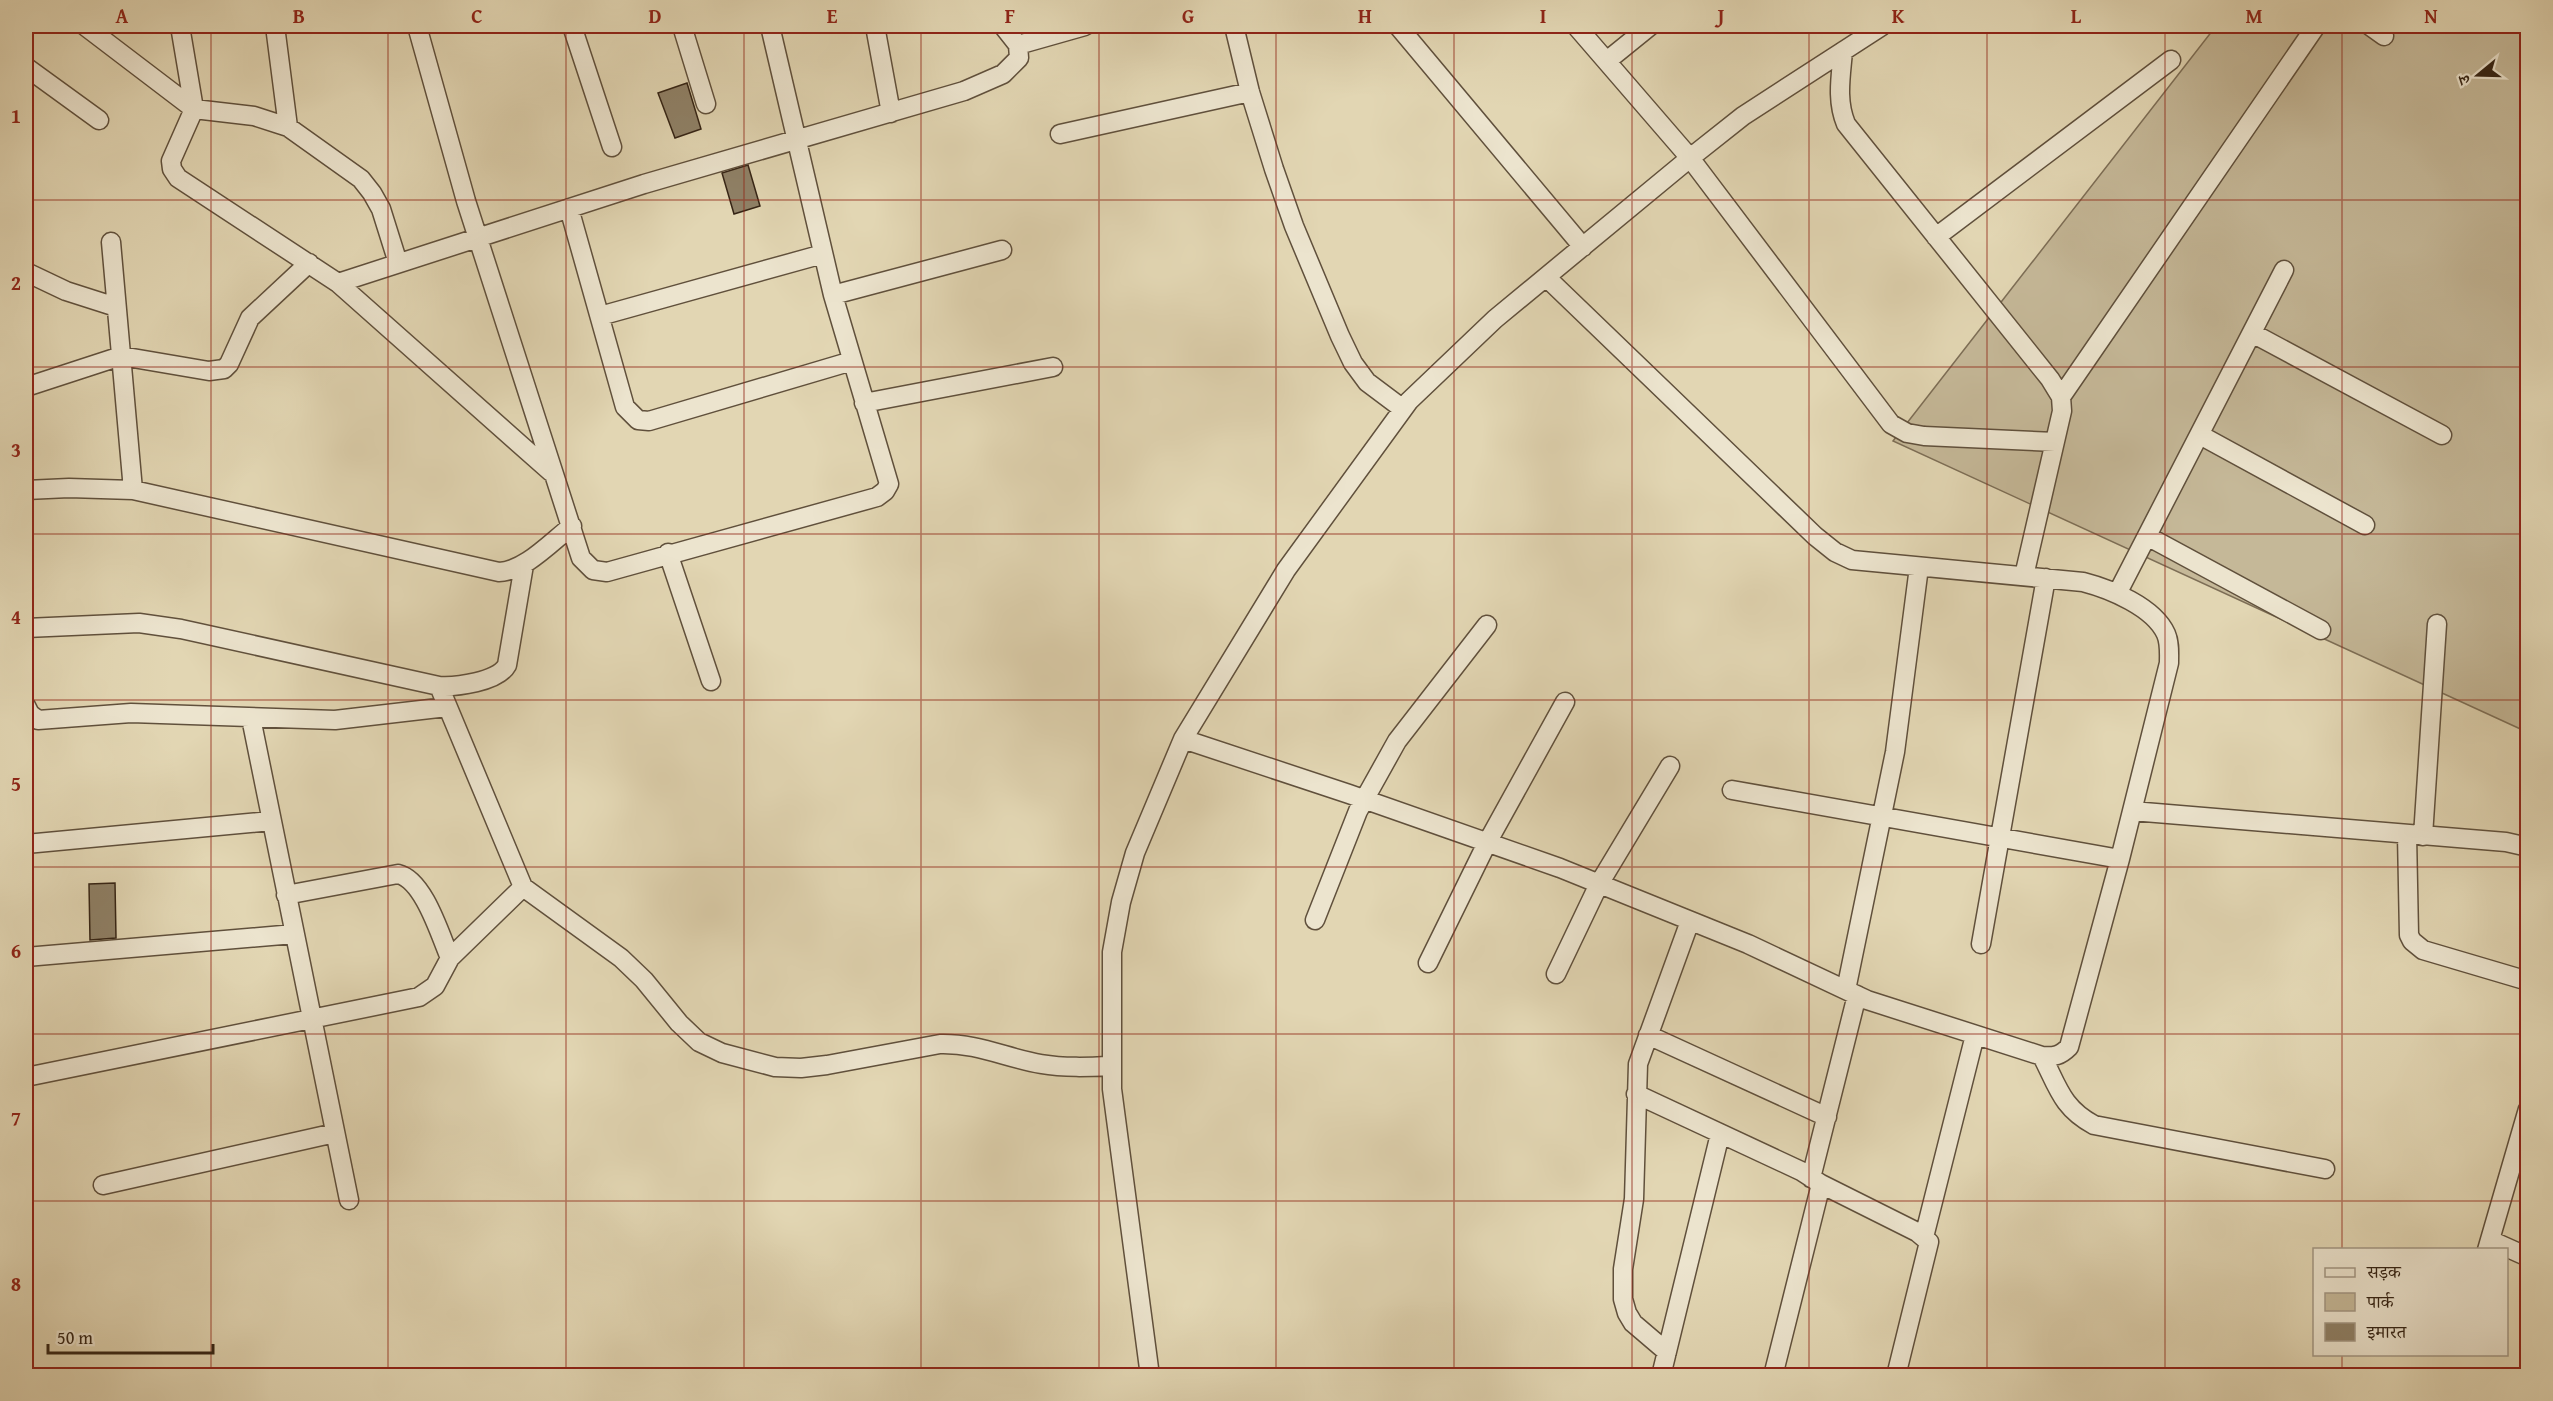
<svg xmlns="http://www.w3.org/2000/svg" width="2553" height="1401" viewBox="0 0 2553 1401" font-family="'Gentium Book Plus','Noto Serif Devanagari',serif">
<rect width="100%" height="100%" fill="#e2d6b3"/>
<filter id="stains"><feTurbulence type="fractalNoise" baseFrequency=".00333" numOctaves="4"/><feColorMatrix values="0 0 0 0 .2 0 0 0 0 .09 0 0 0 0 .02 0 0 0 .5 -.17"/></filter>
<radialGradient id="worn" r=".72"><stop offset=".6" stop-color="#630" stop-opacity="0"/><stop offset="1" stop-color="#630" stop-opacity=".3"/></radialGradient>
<path fill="#c5b898" stroke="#7d6e56" stroke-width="1.5" d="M2216 26H2527V732L1893 441Z"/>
<path fill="#8f8167" stroke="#352415" stroke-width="1.5" d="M687 83 701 129 675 138 658 93Z
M748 165 760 206 734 214 722 173Z
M115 883 116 938 90 940 89 884Z"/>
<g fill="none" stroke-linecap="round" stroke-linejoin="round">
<defs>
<path id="street" d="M85 26 194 109 171 161 172 169 178 178 338 283 551 472
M180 26 194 109 254 116 288 127 361 179 372 193 381 209 398 263
M275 26 288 127
M417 26 466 201 581 558 593 570 607 572 877 497 885 491 889 484 833 295 770 26
M572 26 612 147
M682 26 706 104
M875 26 891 113
M1234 26 1250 92 1274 169 1294 226 1340 336 1353 363 1367 382 1403 409
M1398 26 1583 247
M1576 26 1690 158 1891 424 1907 433 1924 436 2055 442
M2370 26 2384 36
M1018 45 1085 26
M1843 51C1841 76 1836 100 1846 124L2050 379 2061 397 2062 411 2024 576
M1608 60 1650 26
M26 67 99 120
M1060 134 1250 92
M569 208 625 407 638 420 649 421 852 361
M1936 237 2171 60
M111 242 133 490
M26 272 66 291 116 307
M338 283 644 184 964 91 1003 74 1019 58 1018 45 1003 26
M833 295 1002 250
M600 316 823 254
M2252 333 2442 435
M26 387 121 356 209 371 224 369 229 364 250 318 309 263
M2061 397 2316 26
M864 403 1053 367
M2200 435 2365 525
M26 490 69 488 133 490 499 572C525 571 551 542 572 526
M2147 536 2321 630
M668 553 711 681
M2117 594 2284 270
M26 628 139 623 181 629 439 686C456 687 498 682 507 665L524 565
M439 686 523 887 621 958 644 980 679 1023 699 1042 722 1053 775 1067 801 1068 827 1065 940 1044C977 1043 1006 1058 1041 1064 1065 1068 1088 1067 1112 1066
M26 706 30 714 38 720 131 713 335 720 447 707
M251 718 349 1200
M1183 739 1349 794 1560 868 1748 944 1867 1000 2042 1056C2054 1057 2060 1056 2069 1047L2120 859 2169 663C2169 653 2170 643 2166 634 2154 607 2110 589 2083 582L1852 560 1835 552 1815 536 1546 277
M1732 790 2120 859
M2132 811 2506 842 2528 847
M2407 835 2409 935 2412 941 2423 950 2528 981
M2423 836 2437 624
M26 844 271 821
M286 895 398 874C424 880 440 935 450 958
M1315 920 1358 811 1397 741 1487 625
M1981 944 2046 578
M26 957 294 934
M1428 963 1487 843 1565 702
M1556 974 1599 884 1670 766
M1846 990 1895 752 1919 567
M1648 1035 1827 1117
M2042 1056C2058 1087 2062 1108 2094 1125L2325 1169
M26 1077 419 997 435 986 450 958 523 887
M1636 1094 1801 1171 1821 1184 1917 1232 1929 1242 1896 1376
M1811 1178 1857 995
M103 1185 335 1133
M1924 1237 1975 1035
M2490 1240 2528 1257
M2487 1250 2528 1109
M1667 1352 1633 1323 1627 1313 1623 1299V1269L1634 1199 1638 1064 1690 921
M1150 1376 1112 1089V952L1121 902 1135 853 1183 739 1286 570 1409 401 1495 319 1690 158 1743 116 1882 26
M1661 1376 1720 1134
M1773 1376 1821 1184"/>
</defs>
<use href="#street" stroke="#60503c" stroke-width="21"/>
<use href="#street" stroke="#ece4ce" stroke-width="18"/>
</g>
<path fill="none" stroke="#8f2418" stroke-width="1.5" stroke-opacity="0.55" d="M211 26V1376M388 26V1376M566 26V1376M744 26V1376M921 26V1376M1099 26V1376M1276 26V1376M1454 26V1376M1632 26V1376M1809 26V1376M1987 26V1376M2165 26V1376M2342 26V1250M26 200H2528M26 367H2528M26 534H2528M26 700H2528M26 867H2528M26 1034H2528M26 1201H2528M2342 1354V1376"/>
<rect width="2553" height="1401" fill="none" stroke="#e2d6b3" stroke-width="66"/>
<rect x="2313" y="1248" width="195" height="108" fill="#ece4ce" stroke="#a39784" stroke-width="1.5"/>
<rect x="2325" y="1268" width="30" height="9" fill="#ece4ce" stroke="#a39784" stroke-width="1.5"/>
<text x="2367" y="1278" font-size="18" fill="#352415">सड़क</text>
<rect x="2325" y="1293" width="30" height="18" fill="#c5b898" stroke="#a39784" stroke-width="1.5"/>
<text x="2367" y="1308" font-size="18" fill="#352415">पार्क</text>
<rect x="2325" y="1323" width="30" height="18" fill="#8f8167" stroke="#a39784" stroke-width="1.5"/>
<text x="2367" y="1338" font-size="18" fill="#352415">इमारत</text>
<g transform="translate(2478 75) rotate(251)" stroke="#ece4ce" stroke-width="4.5" paint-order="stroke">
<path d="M0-4.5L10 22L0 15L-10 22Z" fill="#352415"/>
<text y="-9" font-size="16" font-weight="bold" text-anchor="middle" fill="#352415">उ</text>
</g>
<path d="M48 1344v9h165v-9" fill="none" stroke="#352415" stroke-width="3"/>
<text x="57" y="1344" font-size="18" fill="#352415" stroke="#ece4ce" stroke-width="4.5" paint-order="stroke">50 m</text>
<rect x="33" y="33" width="2487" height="1335" fill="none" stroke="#8f2418" stroke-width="2"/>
<g font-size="20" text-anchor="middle" font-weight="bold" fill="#8f2418">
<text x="122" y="23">A</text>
<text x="299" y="23">B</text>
<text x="477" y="23">C</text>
<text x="655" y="23">D</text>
<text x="832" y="23">E</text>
<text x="1010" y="23">F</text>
<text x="1188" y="23">G</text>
<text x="1365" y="23">H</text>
<text x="1543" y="23">I</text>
<text x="1721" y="23">J</text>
<text x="1898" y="23">K</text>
<text x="2076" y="23">L</text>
<text x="2254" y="23">M</text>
<text x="2431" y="23">N</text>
<text x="16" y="123">1</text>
<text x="16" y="290">2</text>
<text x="16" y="457">3</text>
<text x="16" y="624">4</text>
<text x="16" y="791">5</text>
<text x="16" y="958">6</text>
<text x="16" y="1125">7</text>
<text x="16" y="1291">8</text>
</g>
<rect width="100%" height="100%" filter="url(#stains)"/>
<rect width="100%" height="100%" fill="url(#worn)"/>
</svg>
